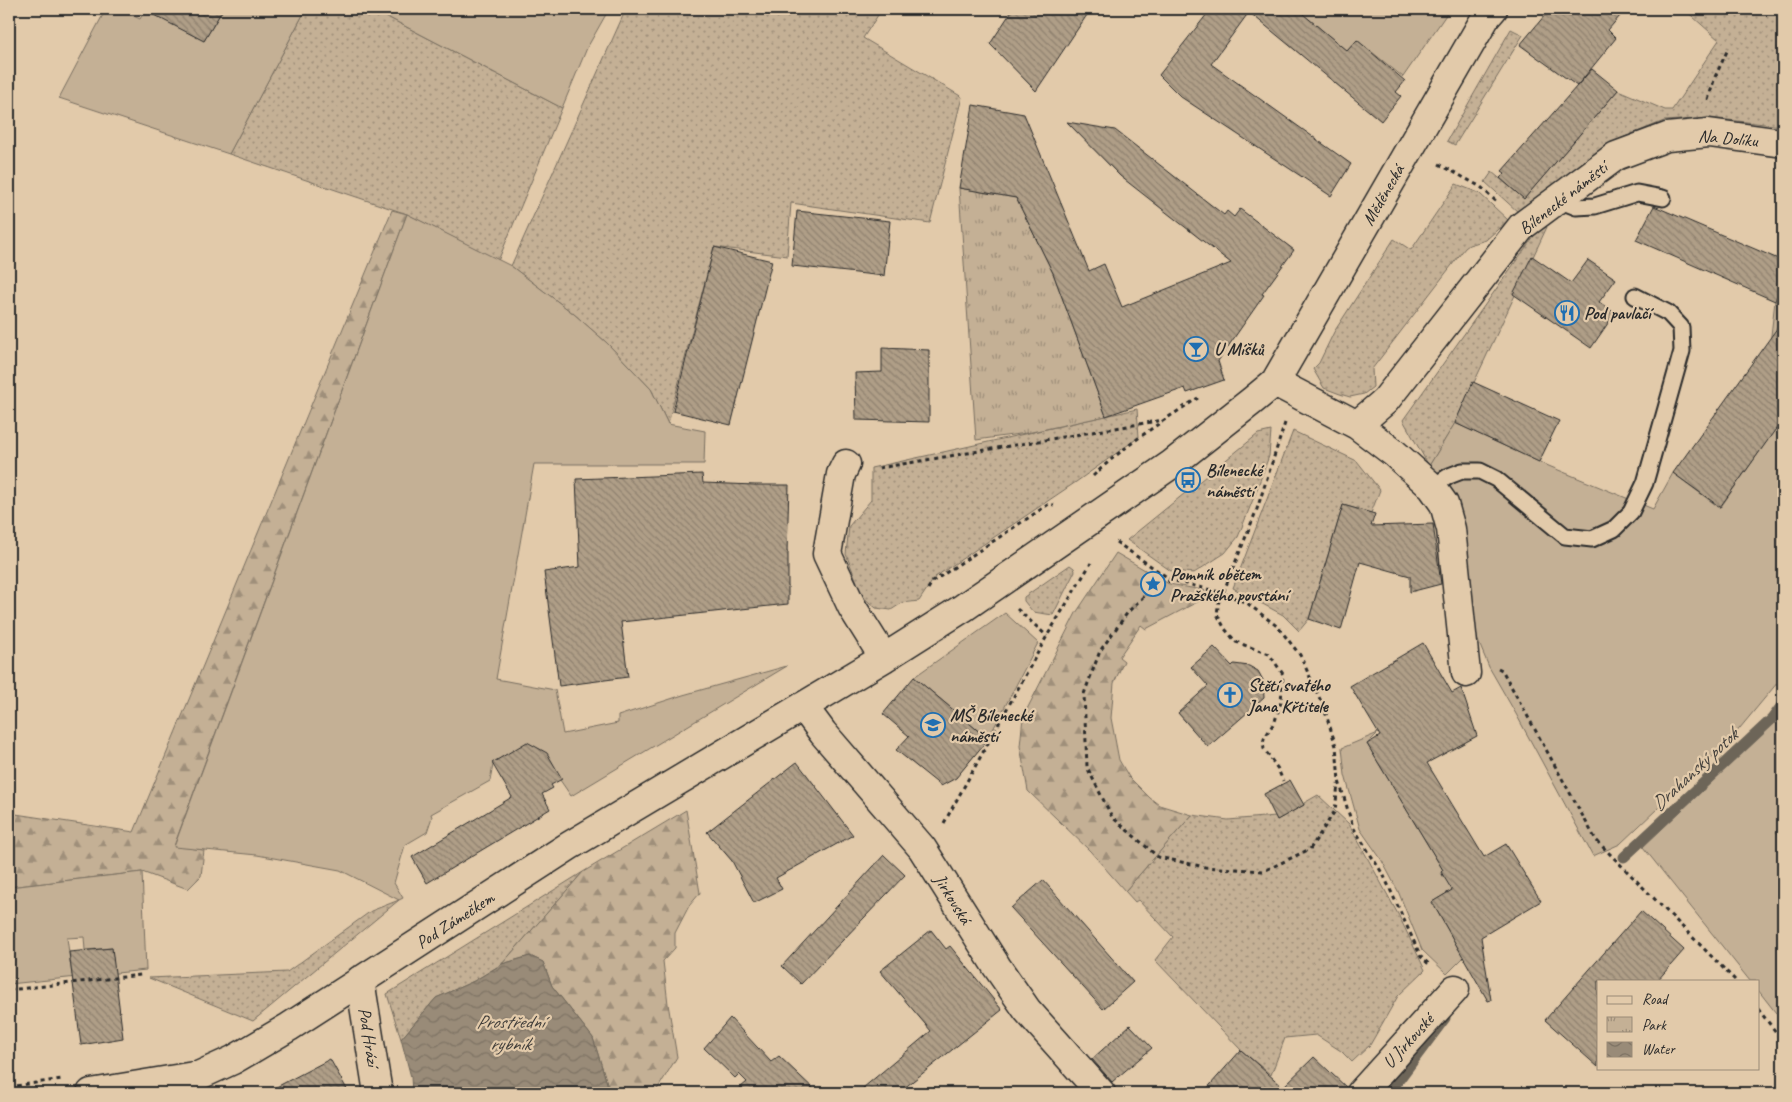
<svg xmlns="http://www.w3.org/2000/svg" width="1792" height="1102" viewBox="0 0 1792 1102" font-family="Caveat,sans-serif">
<defs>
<pattern id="grass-dots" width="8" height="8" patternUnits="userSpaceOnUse" patternTransform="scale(1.25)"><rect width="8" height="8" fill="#c4b095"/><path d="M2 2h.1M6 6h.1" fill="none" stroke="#9f8f7a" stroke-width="1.8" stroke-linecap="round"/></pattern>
<pattern id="forest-firs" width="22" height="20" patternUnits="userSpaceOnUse" patternTransform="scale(1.25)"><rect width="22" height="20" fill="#c4b095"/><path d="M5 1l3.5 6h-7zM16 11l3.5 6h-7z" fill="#9f8f7a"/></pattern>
<pattern id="park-tufts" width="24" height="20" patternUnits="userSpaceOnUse" patternTransform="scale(1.25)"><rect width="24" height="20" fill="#c4b095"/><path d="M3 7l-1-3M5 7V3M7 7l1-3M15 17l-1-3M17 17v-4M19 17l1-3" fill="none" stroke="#9f8f7a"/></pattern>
<pattern id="water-waves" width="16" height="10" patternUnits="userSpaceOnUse" patternTransform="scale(1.25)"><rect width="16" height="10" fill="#998b78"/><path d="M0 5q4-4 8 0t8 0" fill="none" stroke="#7d7263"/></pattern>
<pattern id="building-back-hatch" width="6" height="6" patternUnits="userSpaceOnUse" patternTransform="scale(1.25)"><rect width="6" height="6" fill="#af9e87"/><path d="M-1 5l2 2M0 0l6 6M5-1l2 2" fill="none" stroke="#8f816f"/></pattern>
</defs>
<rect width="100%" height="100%" fill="#e2caaa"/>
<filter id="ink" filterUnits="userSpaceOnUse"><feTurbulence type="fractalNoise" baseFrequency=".02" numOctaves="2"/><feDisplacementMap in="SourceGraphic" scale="10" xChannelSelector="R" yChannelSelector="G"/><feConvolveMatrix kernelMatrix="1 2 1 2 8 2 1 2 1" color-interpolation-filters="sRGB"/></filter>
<g filter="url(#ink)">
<path fill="url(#grass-dots)" stroke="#786e60" d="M306 9H372L562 108 498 261 407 214 229 154Z
M626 9H882L863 38 962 97 930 223 791 203 787 256 714 247 668 424 651 389 607 343 574 314 511 266Z
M1684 9H1783V126L1710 118 1664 121 1610 143 1518 212 1485 182 1492 172 1524 199 1618 90 1665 110H1672L1719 40Z
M1511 29 1523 35 1455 145 1447 141Z
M1456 184 1479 193 1508 220 1486 240 1469 245 1465 248 1372 369 1373 387 1364 394 1350 397 1340 394 1324 388 1313 369 1319 363 1334 332 1394 239 1411 250Z
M1541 226 1547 227 1455 423 1429 466 1403 420Z
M1137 409 1139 437 1076 482 935 577 919 601 902 603 891 610 876 608 851 587 857 582 846 554 849 526 871 500V468Z
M1271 431 1269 456 1254 497 1238 537 1225 553 1194 573 1171 571 1127 540 1258 434Z
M1293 431 1357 461 1380 490 1371 513 1343 505 1309 619 1299 631 1283 615 1233 588Z
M1070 565 1074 568 1075 571 1053 615 1033 612 1024 601V597Z
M1318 795 1349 824 1399 916 1425 970 1398 996 1370 1045 1352 1062 1341 1051 1316 1035 1285 1038 1271 1075 1241 1050 1155 960 1173 937 1138 900 1135 902 1125 891 1192 815 1228 820 1276 816 1277 820 1304 805V803Z
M583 872 502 964 474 981 436 998 401 1039 387 994Z
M399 900 253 1021 149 978 287 972 371 911Z"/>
<path fill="url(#forest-firs)" stroke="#786e60" d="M392 210 407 214 174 846 204 850 201 876 188 889 142 872 9 887V813L134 832Z
M1116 553 1169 584 1219 593V600L1199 601 1146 629 1141 625 1119 657 1124 661 1114 683 1111 718 1119 760 1129 777 1150 798 1159 805 1192 815 1125 891 1090 851 1028 791 1020 746 1023 717 1076 613Z
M686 810 700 893 689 906 675 933V948L663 961 668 1004 677 1057 655 1093H610L593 1038 552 986 543 962 530 956 502 964 583 872Z"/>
<path fill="url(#park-tufts)" stroke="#786e60" d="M959 188 1016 198 1053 273 1106 416 1027 433 976 440Z"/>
<path fill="#c4b095" stroke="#786e60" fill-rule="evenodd" d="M106 9H118L140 19 146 9H164L159 17 204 41 223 9H306L229 154 59 98Z
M372 9H427L432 11 434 9H609L587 48 562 108Z
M1297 9H1450L1403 77 1357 40 1347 51Z
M407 214 511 266 574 314 607 343 651 389 668 424 705 431 704 464H534L496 679 555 690 563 734 618 723V716L683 695 787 666 571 796 560 780 527 743 492 763 493 765 490 781 431 814 432 817 427 832 405 845 394 883 403 898 399 900 340 870 257 855 174 847Z
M1775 301 1783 306V353L1770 344Z
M1783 418V676L1730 740 1620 844 1593 856 1516 714 1489 667 1468 617 1454 493 1429 466 1455 423 1539 462 1653 509 1673 473 1720 508Z
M1005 613 1038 643 988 739 914 677Z
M1783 707V824L1776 832 1783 839V1022L1758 990V981H1750L1643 847 1762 734Z
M1378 733 1367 744 1443 870 1441 873 1444 878 1448 877 1454 889 1432 902 1459 950 1465 956 1447 974 1422 950 1398 891 1381 859 1360 829 1345 775 1342 748Z
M142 872 146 970 9 984V887ZM84 937 85 950 112 948 114 971 72 975 67 938Z"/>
<path fill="url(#water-waves)" stroke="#6d6559" d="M530 956 543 962 552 986 593 1038 610 1093H412L411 1077 401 1039 436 998 474 981 502 964Z"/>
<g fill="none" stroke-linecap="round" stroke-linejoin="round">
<path stroke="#6d6559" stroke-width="11" d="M1624 857 1772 719 1783 704
M1389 1093 1445 1018"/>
</g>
<path fill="url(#building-back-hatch)" stroke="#2b2b2b" d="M142 9H223L204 41Z
M1013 9H1091L1036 91 990 44Z
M1211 9H1297L1347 51 1357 40 1405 81 1396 92 1401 96 1381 121 1249 12 1211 64 1351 164 1331 196 1181 97 1159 75Z
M1550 9H1626L1608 30 1616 38 1577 86 1520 45Z
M1592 69 1618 90 1524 199 1500 178 1505 173 1502 171Z
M973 105 1024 114 1089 271 1104 264 1122 307 1231 263 1120 176 1067 122 1115 130 1224 215 1227 211 1234 217 1240 209 1294 250 1262 294 1264 295 1218 361 1224 380 1187 393 1185 388 1106 416 1053 273 1016 198 959 188Z
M1654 206 1783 261V283L1775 301 1636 240Z
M797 211 890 221 884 276 792 266Z
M714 247 772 261 731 425 673 411Z
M1532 256 1571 283 1588 260 1616 279 1599 302 1615 313 1591 348 1513 294Z
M1783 320V419L1720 507 1673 473Z
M882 348 929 350V422L856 420 855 373 882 372Z
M1473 382 1559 421 1539 462 1455 423Z
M702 474 703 483 755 485H789L787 552H788V604L621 622 628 677 559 686 544 572 580 567 576 479Z
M1343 505 1375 514 1371 526 1433 524 1441 584 1410 592V576L1360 562 1341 630 1309 619Z
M1423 643 1452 693 1461 688 1477 736 1427 763 1484 857 1506 844 1541 901 1481 937 1491 1000 1488 1001 1432 902 1452 890 1441 872 1443 870 1367 744 1380 736 1350 686Z
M1214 647 1232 666 1234 664 1249 666 1258 671 1263 680 1264 698 1208 747 1178 713 1208 686 1191 667Z
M914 677 988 739 956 778 941 786 896 750 909 736 883 714Z
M527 742 547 753 562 779 551 785 553 788 542 794 550 809 427 883 412 857 512 797 492 763Z
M797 762 853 835 776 878 782 889 754 903 732 861 707 832Z
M1290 780 1304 805 1277 820 1264 794Z
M884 855 905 875 801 984 782 966Z
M1043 880 1133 982 1103 1009 1011 908Z
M1641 911 1684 950 1657 981H1598V1067L1545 1020Z
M931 930 946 949 950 946 1002 1010 898 1093H857L931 1031 880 971Z
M112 948 123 1038 81 1045 69 952Z
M730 1018 771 1062 779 1056 818 1093H734L747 1082 739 1074 735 1078 704 1048Z
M1130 1025 1152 1048 1112 1082 1092 1059Z
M1241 1050 1283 1087 1314 1057 1347 1088 1346 1093H1203Z
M330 1059 349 1093H265Z"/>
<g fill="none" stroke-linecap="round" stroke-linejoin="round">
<defs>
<path id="lane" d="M1558 200 1576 207 1595 206 1637 193 1663 198
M1432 487 1449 476 1462 471H1480L1496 479 1565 536 1592 539 1614 529 1631 512 1645 483 1682 351 1681 327 1668 313 1635 296"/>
<path id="street" d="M1275 382 1357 425 1394 453 1432 487 1444 504 1451 529 1466 673
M1357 425 1385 401 1522 226 1616 156 1667 137 1709 133 1783 143
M846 464 841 474 827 554 852 607 884 658
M803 706 823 733 922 848 997 967 1027 1010 1101 1093
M360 980 378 1093
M91 1093 200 1075 233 1060 289 1027 569 846 884 658 963 608 1172 464 1252 401 1275 382 1486 17 1493 9
M1361 1093 1455 989"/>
</defs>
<use href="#lane" stroke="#2b2b2b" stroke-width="19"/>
<use href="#street" stroke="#2b2b2b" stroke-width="31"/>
<path stroke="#2b2b2b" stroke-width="3" stroke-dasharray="4 4" stroke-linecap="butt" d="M1708 100 1715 77 1728 49
M1439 164 1481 187 1498 203
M1285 423 1257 509 1223 593 1247 603 1278 627 1300 655 1324 708 1336 746 1339 781 1353 827 1384 876 1421 957 1431 966
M879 468 1163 420
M1093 476C1124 446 1162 421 1198 398
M1116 542 1171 580 1223 593 1219 600 1217 614 1225 629 1236 642 1269 654 1283 674 1281 702 1275 721 1264 739 1263 744 1264 749 1278 769 1283 781
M1171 580 1143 597 1128 612 1100 651 1084 694 1087 767 1112 817 1158 857 1205 867 1264 871 1310 849 1335 811 1338 784
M928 589 932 582 1049 504 1054 505
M1017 609 1047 636
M1498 668 1502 670 1596 840 1736 981
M944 823 1047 636 1091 563
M9 990 141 975
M1758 1009 1783 1041
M9 1087 62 1079"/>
<use href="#lane" stroke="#e2caaa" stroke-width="15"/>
<use href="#street" stroke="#e2caaa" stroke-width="28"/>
</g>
</g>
<defs>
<symbol id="restaurant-ring" viewBox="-11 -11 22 22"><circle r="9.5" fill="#e2caaa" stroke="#1f6fb2" stroke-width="1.5"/><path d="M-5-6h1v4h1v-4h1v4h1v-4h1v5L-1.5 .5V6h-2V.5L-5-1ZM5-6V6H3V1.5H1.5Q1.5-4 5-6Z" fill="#1f6fb2"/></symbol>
<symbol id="bar-ring" viewBox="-11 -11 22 22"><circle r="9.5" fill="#e2caaa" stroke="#1f6fb2" stroke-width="1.5"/><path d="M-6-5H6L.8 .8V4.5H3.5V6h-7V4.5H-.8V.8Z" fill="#1f6fb2"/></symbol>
<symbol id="bus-ring" viewBox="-11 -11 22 22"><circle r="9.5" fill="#e2caaa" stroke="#1f6fb2" stroke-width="1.5"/><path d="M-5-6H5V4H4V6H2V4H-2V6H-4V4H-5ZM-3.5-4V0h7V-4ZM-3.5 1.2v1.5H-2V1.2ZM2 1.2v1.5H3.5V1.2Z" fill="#1f6fb2"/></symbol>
<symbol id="sight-ring" viewBox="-11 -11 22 22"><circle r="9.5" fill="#e2caaa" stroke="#1f6fb2" stroke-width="1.5"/><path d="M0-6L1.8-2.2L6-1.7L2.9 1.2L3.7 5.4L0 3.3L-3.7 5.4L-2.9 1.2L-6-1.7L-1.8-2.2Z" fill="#1f6fb2"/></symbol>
<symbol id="church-ring" viewBox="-11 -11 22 22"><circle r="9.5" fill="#e2caaa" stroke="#1f6fb2" stroke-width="1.5"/><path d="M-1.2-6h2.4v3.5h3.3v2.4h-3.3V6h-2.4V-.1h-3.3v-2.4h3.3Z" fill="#1f6fb2"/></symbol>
<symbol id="school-ring" viewBox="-11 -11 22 22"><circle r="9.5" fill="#e2caaa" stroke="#1f6fb2" stroke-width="1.5"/><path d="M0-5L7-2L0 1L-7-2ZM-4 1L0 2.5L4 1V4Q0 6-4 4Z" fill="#1f6fb2"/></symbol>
</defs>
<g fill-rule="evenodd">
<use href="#restaurant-ring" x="1553" y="299" width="28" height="28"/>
<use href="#bar-ring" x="1182" y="335" width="28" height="28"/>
<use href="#bus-ring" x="1174" y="466" width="28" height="28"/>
<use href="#sight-ring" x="1139" y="570" width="28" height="28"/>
<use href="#church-ring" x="1216" y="681" width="28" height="28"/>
<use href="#school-ring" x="919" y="711" width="28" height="28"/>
</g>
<g text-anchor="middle" stroke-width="4.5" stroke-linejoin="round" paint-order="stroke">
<g font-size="18" fill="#2b2b2b" stroke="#e2caaa">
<text transform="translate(1728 138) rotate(5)" y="6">Na Dolíku</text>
<text transform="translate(1383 195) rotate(-60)" y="6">Měděnecká</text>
<text transform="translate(1563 198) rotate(-38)" y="6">Bílenecké náměstí</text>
<text transform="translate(953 899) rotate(58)" y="6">Jirkovská</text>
<text transform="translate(455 920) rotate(-33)" y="6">Pod Zámečkem</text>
<text transform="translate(369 1037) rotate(81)" y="6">Pod Hrází</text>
<text transform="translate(1408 1041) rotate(-48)" y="6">U Jirkovské</text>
</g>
<g font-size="18" font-weight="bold" fill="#2b2b2b" stroke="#e2caaa" text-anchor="start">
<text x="1584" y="319">Pod pavlačí</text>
<text x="1214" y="355">U Míšků</text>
<text x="1206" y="476">Bílenecké<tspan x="1206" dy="21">náměstí</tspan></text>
<text x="1170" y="580">Pomník obětem<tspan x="1170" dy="21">Pražského povstání</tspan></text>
<text x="1248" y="691">Stětí svatého<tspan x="1248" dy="21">Jana Křtitele</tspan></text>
<text x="950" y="721">MŠ Bílenecké<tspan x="950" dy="21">náměstí</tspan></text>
</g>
<g font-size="19" font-style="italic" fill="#413e3a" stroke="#e2caaa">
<text transform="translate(1694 769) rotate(-43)" y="7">Drahanský potok</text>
<text x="510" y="1028">Prostřední<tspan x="510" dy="22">rybník</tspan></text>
</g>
</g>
<rect width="1792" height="1102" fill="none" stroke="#e2caaa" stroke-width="30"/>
<rect x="15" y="15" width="1762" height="1072" fill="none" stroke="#2b2b2b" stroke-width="2" filter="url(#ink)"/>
<rect x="1597" y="980" width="162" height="90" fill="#e2caaa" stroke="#998a77"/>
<rect x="1607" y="996" width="25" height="8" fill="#e2caaa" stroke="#998a77"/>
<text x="1642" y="1004" font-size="15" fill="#2b2b2b">Road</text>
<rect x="1607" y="1017" width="25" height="15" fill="url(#park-tufts)" stroke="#998a77"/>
<text x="1642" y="1030" font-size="15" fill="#2b2b2b">Park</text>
<rect x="1607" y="1042" width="25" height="15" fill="url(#water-waves)" stroke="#998a77"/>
<text x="1642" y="1054" font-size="15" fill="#2b2b2b">Water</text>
</svg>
